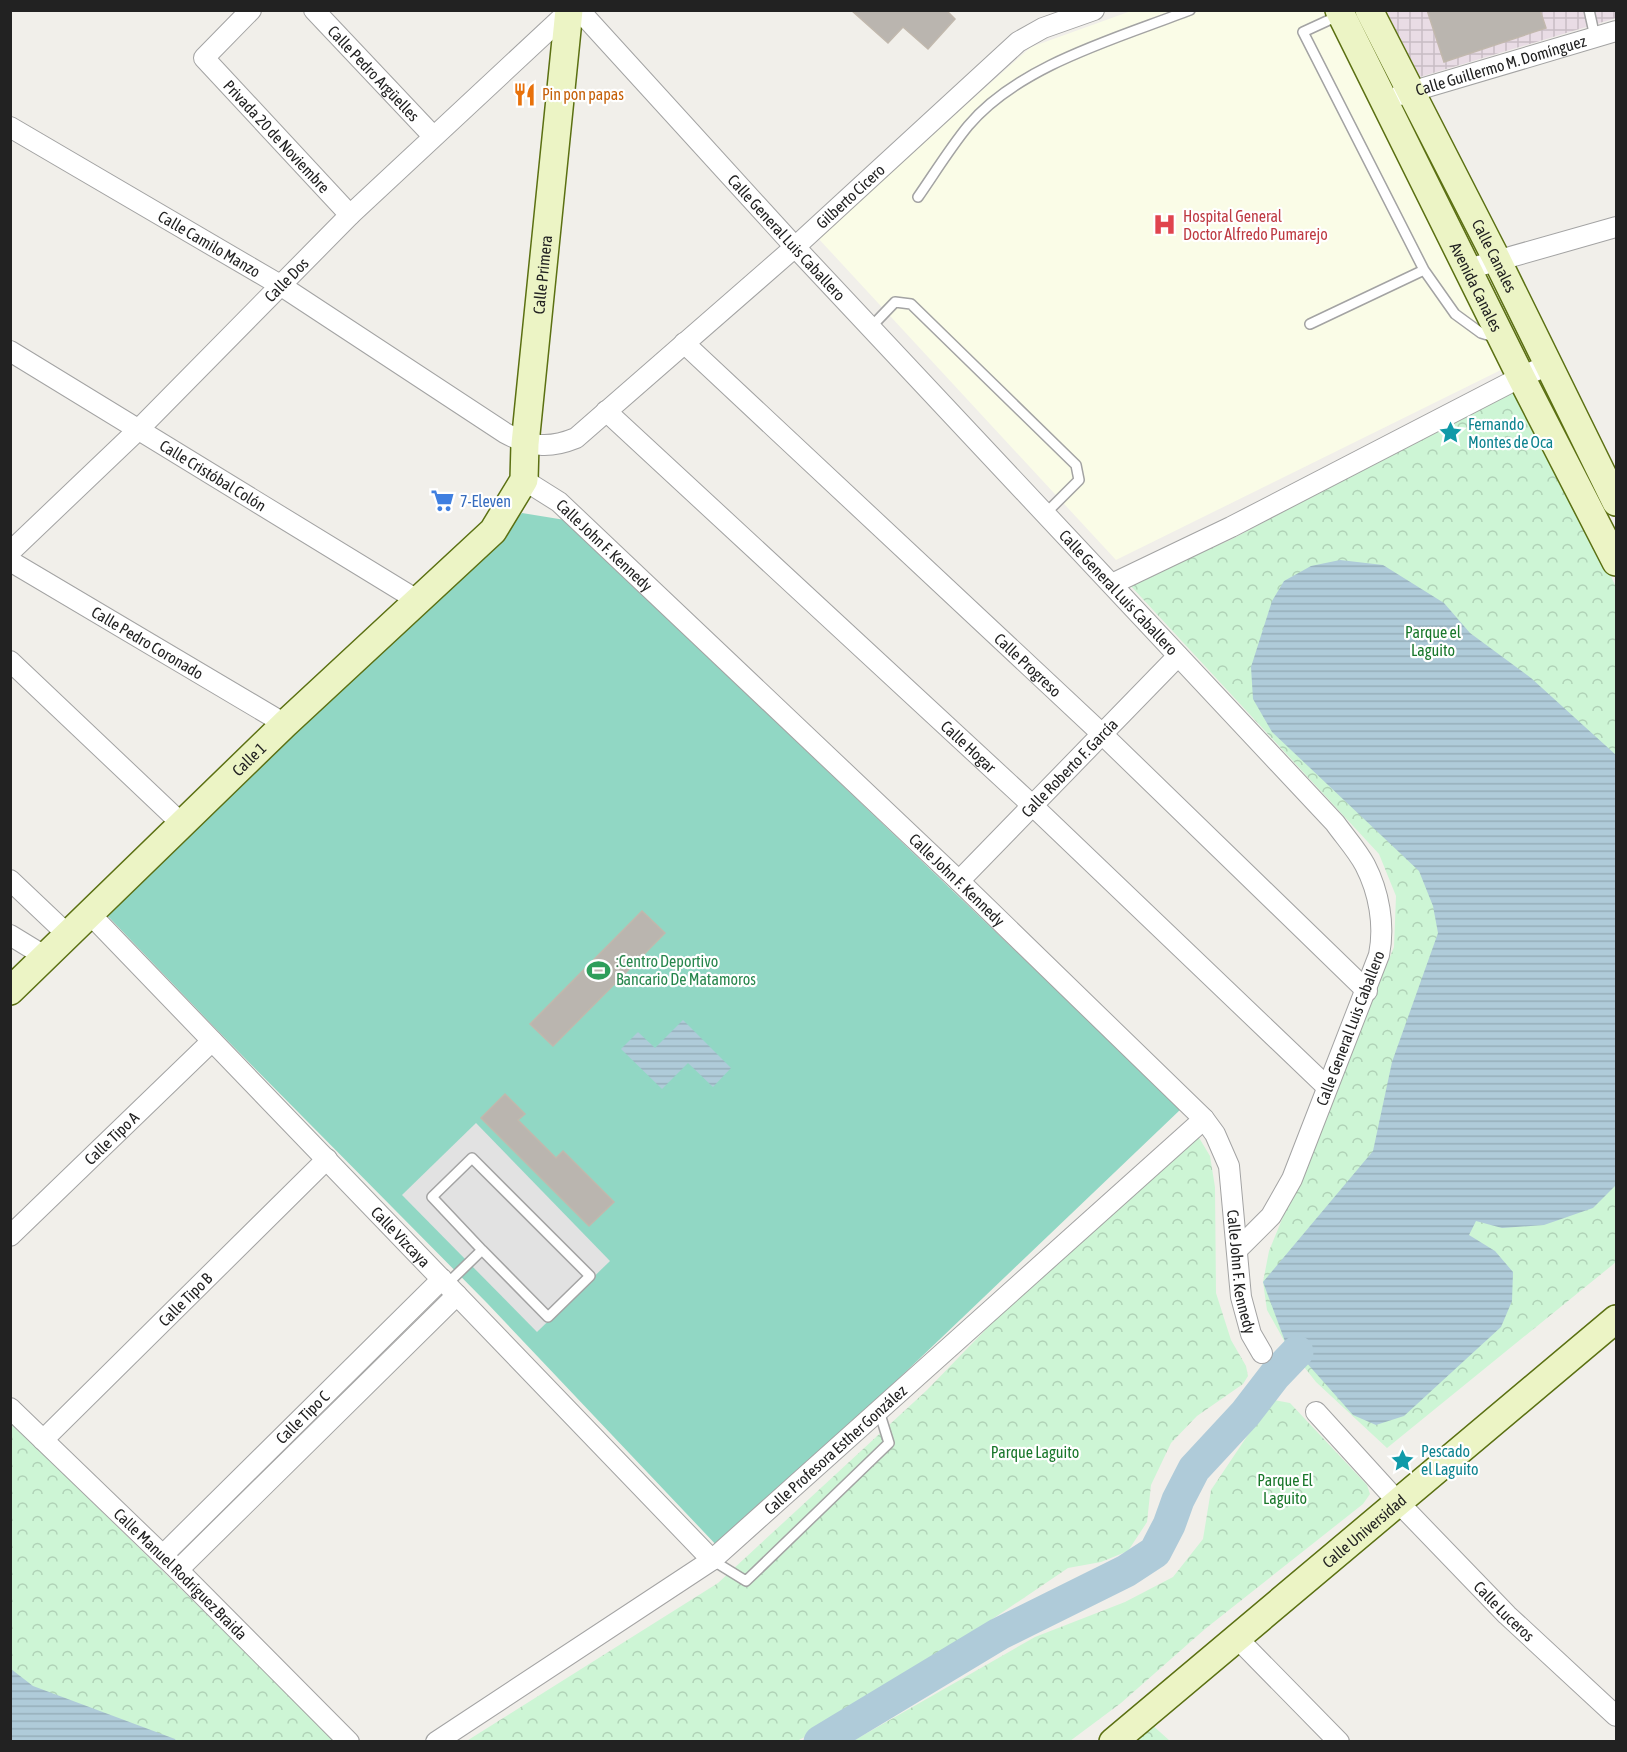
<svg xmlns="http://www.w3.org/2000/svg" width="1627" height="1752" viewBox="0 0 1627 1752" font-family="'Asap Condensed',sans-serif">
<defs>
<pattern id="industrial-grid" width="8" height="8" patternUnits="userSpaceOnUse" patternTransform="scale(1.5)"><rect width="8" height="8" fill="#e9dce5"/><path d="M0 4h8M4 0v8" fill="none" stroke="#c8bcc4"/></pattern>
<pattern id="park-crowns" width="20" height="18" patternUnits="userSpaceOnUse" patternTransform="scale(1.5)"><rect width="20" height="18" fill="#cdf5d5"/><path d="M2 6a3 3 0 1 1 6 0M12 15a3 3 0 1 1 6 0" fill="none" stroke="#b0d2b7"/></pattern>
<pattern id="water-rules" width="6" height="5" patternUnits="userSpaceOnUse" patternTransform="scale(1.5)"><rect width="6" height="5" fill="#afcbd9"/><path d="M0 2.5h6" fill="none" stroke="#96aeba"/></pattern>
</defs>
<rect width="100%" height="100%" fill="#f1efea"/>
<path fill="url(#industrial-grid)" d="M1616 10V18L1420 77 1386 11Z"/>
<path fill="#fafce7" d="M1131 11H1325L1511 365 1116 560 817 237 1031 47Z"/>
<path fill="url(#park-crowns)" d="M1521 386 1616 587V1262L1387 1448 1316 1382 1286 1344 1267 1310 1263 1282 1269 1251 1394 947 1396 896 1379 854 1129 584 1230 540Z
M1198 1136 1210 1156 1215 1187 1216 1293 1231 1340 1246 1366 1248 1376 1243 1384 1197 1416 1171 1443 1151 1485 1147 1522 1128 1551 1101 1562 1068 1568 858 1710 797 1741 465 1742 718 1583 927 1390 1027 1287Z
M1274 1400 1290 1403 1367 1485 1370 1494 1363 1504 1205 1629 1121 1703 1070 1741H853L1035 1637 1125 1602 1173 1577 1203 1539 1211 1490 1266 1408Z
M10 1423 35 1446 336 1741H11Z
M1150 1723 1170 1741 1127 1742Z"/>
<path fill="#91d7c4" d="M522 513 565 520 1181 1109 720 1549 487 1303 218 1031 102 910Z"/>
<path fill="#e2e2e2" d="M476 1123 610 1261 537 1332 402 1195Z"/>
<path fill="url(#water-rules)" d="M1340 560 1383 565 1444 603 1470 633 1531 678 1616 755V1185L1593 1208 1544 1225 1502 1228 1476 1221 1469 1235 1495 1251 1513 1272 1512 1301 1501 1327 1404 1416 1376 1425 1353 1415 1297 1352 1286 1344 1263 1282 1373 1151 1392 1062 1438 933 1433 906 1419 871 1272 732 1253 699 1251 667 1272 601 1284 581 1311 566Z
M683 1020 731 1068 713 1087 688 1063 662 1089 621 1049 638 1032 655 1048Z
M11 1669 33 1686 175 1739 176 1741H11Z"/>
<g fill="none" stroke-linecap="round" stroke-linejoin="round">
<path stroke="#afcbd9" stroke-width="33" d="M820 1742 999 1634 1126 1571 1155 1552 1169 1525 1178 1500 1194 1469 1245 1414 1275 1375 1297 1352"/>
</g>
<path fill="#bab5af" stroke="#c1b8ad" stroke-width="1.5" d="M851 10H946L955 19 928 49 903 27 888 43Z
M1427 10H1540L1546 28 1444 62Z
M642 911 665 933 553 1046 530 1024Z
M505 1094 525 1114 518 1120 556 1158 563 1151 614 1202 589 1226 481 1118Z"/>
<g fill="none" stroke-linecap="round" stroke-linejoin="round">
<defs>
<path id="lane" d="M1589 10 1595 37
M1340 15 1303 32 1424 270 1455 314 1481 333 1497 338
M918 197C934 174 950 148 968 126 1019 65 1118 38 1190 10
M1310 324 1424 270
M871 327 895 302 911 304 1076 465 1079 480 1045 514
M447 1284 482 1250 548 1317 590 1276 472 1158 432 1197 482 1250
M712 1560 746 1581 889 1443 879 1411"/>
<g id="street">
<path id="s1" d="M251 10 204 58 350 215"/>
<path id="s2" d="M314 10 433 136"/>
<path id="s3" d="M579 10 795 247 1335 823C1345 837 1357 850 1365 865 1379 892 1385 925 1379 955L1292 1179 1271 1216 1237 1250"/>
<path id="s4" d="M1400 95 1616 31"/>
<path id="s5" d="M10 127 280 285 505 433C531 447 549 449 576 438L795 247 1018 42 1043 28 1094 10"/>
<path d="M1468 269 1616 227"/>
<path id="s6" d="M684 343 1102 734 1367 991"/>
<path id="s7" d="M10 351 417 600"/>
<path id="s8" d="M606 411 1033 806 1327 1087"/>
<path id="s9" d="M524 480 559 502 959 881 1204 1119 1215 1134 1229 1166 1241 1297 1251 1334 1262 1353"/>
<path id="s10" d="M10 552 139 429 350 215 569 11"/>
<path id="s11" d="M10 561 285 724"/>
<path d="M1112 584 1231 527 1521 377 1548 365"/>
<path d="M10 661 182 824"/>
<path d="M10 880 68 935"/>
<path id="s12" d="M959 881 1178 656"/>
<path id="s13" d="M90 914 712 1560"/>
<path d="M10 935 46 957"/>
<path id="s14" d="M10 1236 212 1041"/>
<path id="s15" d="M10 1408 178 1570 349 1742"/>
<path id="s16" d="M1316 1412 1397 1501 1507 1615 1616 1716"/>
<path id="s17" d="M43 1440 327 1159"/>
<path id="s18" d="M163 1555 442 1279"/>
<path d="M178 1570 457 1295"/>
<path d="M1237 1638 1339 1742"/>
<path id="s19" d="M436 1742 712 1560 1204 1119"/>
</g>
<g id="secondary">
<path id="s20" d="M1339 10 1521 377 1616 562"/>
<path id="s21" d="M1369 10 1497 260 1616 502"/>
<path id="s22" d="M10 991 285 724 493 531 524 480 525 444 569 10"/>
<path id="s23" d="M1113 1742 1616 1319"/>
</g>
</defs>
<use href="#lane" stroke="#a3a3a3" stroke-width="12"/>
<use href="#street" stroke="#a3a3a3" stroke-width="22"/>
<use href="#secondary" stroke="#5b7012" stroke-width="30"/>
<use href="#lane" stroke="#fff" stroke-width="9"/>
<use href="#street" stroke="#fff" stroke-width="20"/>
<use href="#secondary" stroke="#ecf4c5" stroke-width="27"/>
</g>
<defs>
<symbol id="restaurant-bare" viewBox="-9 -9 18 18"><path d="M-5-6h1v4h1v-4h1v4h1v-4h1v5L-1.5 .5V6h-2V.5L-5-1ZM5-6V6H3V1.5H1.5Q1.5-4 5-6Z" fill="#e8710a" stroke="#fff" stroke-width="2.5" paint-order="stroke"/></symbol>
<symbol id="hospital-bare" viewBox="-9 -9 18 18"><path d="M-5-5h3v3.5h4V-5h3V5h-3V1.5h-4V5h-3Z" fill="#e0444e" stroke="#fff" stroke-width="2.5" paint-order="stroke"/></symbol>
<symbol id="sight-bare" viewBox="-9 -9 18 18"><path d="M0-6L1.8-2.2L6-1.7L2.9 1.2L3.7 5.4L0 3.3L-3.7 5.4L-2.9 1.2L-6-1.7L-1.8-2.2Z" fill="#0f9aa8" stroke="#fff" stroke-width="2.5" paint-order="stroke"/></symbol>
<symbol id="supermarket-bare" viewBox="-9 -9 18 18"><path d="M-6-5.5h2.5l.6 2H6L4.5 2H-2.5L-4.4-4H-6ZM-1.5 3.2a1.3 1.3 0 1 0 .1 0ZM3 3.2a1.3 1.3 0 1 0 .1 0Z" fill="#3f7fe0" stroke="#fff" stroke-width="2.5" paint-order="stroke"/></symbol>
<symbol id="stadium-bare" viewBox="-9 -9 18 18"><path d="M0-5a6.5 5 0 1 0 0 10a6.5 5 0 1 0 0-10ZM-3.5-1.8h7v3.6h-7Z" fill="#2e9e5b" stroke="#fff" stroke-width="2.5" paint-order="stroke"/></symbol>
</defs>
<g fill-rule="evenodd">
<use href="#restaurant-bare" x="508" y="78" width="33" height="33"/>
<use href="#hospital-bare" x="1148" y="208" width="33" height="33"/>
<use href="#sight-bare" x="1434" y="416" width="33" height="33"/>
<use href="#supermarket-bare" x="426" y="484" width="33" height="33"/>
<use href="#stadium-bare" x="582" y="954" width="33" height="33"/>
<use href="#sight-bare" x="1386" y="1444" width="33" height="33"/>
</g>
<g text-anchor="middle" stroke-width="4.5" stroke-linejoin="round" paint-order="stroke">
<g font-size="16" fill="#222" stroke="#fff">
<text dy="6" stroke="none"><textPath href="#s4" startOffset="105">Calle Guillermo M. Domínguez</textPath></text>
<text dy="6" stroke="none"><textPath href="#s2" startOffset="87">Calle Pedro Argüelles</textPath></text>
<text dy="6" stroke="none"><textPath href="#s1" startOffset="174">Privada 20 de Noviembre</textPath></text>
<text dy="6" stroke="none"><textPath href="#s5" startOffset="1022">Gilberto Cicero</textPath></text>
<text dy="6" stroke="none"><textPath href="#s3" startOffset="308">Calle General Luis Caballero</textPath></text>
<text dy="6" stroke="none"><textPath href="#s5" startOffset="231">Calle Camilo Manzo</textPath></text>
<text dy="6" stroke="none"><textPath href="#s21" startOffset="276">Calle Canales</textPath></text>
<text dy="6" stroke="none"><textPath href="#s22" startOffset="933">Calle Primera</textPath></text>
<text dy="6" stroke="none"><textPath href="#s10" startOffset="388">Calle Dos</textPath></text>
<text dy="6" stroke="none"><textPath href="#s20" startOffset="309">Avenida Canales</textPath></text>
<text dy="6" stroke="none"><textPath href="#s7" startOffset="238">Calle Cristóbal Colón</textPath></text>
<text dy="6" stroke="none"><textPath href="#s9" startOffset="104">Calle John F. Kennedy</textPath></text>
<text dy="6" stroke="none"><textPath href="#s3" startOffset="794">Calle General Luis Caballero</textPath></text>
<text dy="6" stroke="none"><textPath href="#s11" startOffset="160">Calle Pedro Coronado</textPath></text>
<text dy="6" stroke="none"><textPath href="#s6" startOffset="471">Calle Progreso</textPath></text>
<text dy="6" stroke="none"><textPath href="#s8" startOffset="494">Calle Hogar</textPath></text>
<text dy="6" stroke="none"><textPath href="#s22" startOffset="333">Calle 1</textPath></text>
<text dy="6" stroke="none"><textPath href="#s12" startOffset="158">Calle Roberto F. García</textPath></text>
<text dy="6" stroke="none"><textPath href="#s9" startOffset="590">Calle John F. Kennedy</textPath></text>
<text transform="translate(1350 1028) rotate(-69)" y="6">Calle General Luis Caballero</text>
<text dy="6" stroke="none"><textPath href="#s14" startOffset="141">Calle Tipo A</textPath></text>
<text dy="6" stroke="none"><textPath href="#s13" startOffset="448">Calle Vizcaya</textPath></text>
<text dy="6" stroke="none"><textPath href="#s9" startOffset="1094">Calle John F. Kennedy</textPath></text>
<text dy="6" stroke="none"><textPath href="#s17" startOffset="200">Calle Tipo B</textPath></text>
<text dy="6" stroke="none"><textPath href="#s18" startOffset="196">Calle Tipo C</textPath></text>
<text dy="6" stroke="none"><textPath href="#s19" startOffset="496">Calle Profesora Esther González</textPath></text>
<text dy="6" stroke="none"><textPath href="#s23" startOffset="328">Calle Universidad</textPath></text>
<text dy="6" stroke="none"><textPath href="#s15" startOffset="238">Calle Manuel Rodríguez Braida</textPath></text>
<text dy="6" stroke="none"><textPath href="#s16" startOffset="274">Calle Luceros</textPath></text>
</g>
<g font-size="16" fill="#c56008" stroke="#fff" text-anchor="start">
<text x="542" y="100">Pin pon papas</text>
</g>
<g font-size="16" fill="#be3a42" stroke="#fff" text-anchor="start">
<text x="1183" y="222">Hospital General<tspan x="1183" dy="18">Doctor Alfredo Pumarejo</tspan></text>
</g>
<g font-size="16" fill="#0d838f" stroke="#fff" text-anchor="start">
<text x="1468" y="430">Fernando<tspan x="1468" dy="18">Montes de Oca</tspan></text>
<text x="1421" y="1457">Pescado<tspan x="1421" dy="18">el Laguito</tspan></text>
</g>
<g font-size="16" fill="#366cbe" stroke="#fff" text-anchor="start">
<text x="460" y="507">7-Eleven</text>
</g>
<g font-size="16" fill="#19772b" stroke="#fff">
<text x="1433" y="638">Parque el<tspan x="1433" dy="18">Laguito</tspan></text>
<text x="1035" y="1458">Parque Laguito</text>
<text x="1285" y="1486">Parque El<tspan x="1285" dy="18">Laguito</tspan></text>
</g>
<g font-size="16" fill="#27864d" stroke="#fff" text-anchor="start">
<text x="616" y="967">:Centro Deportivo<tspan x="616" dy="18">Bancario De Matamoros</tspan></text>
</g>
</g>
<rect width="1627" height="1752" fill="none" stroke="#222222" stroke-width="24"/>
</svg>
